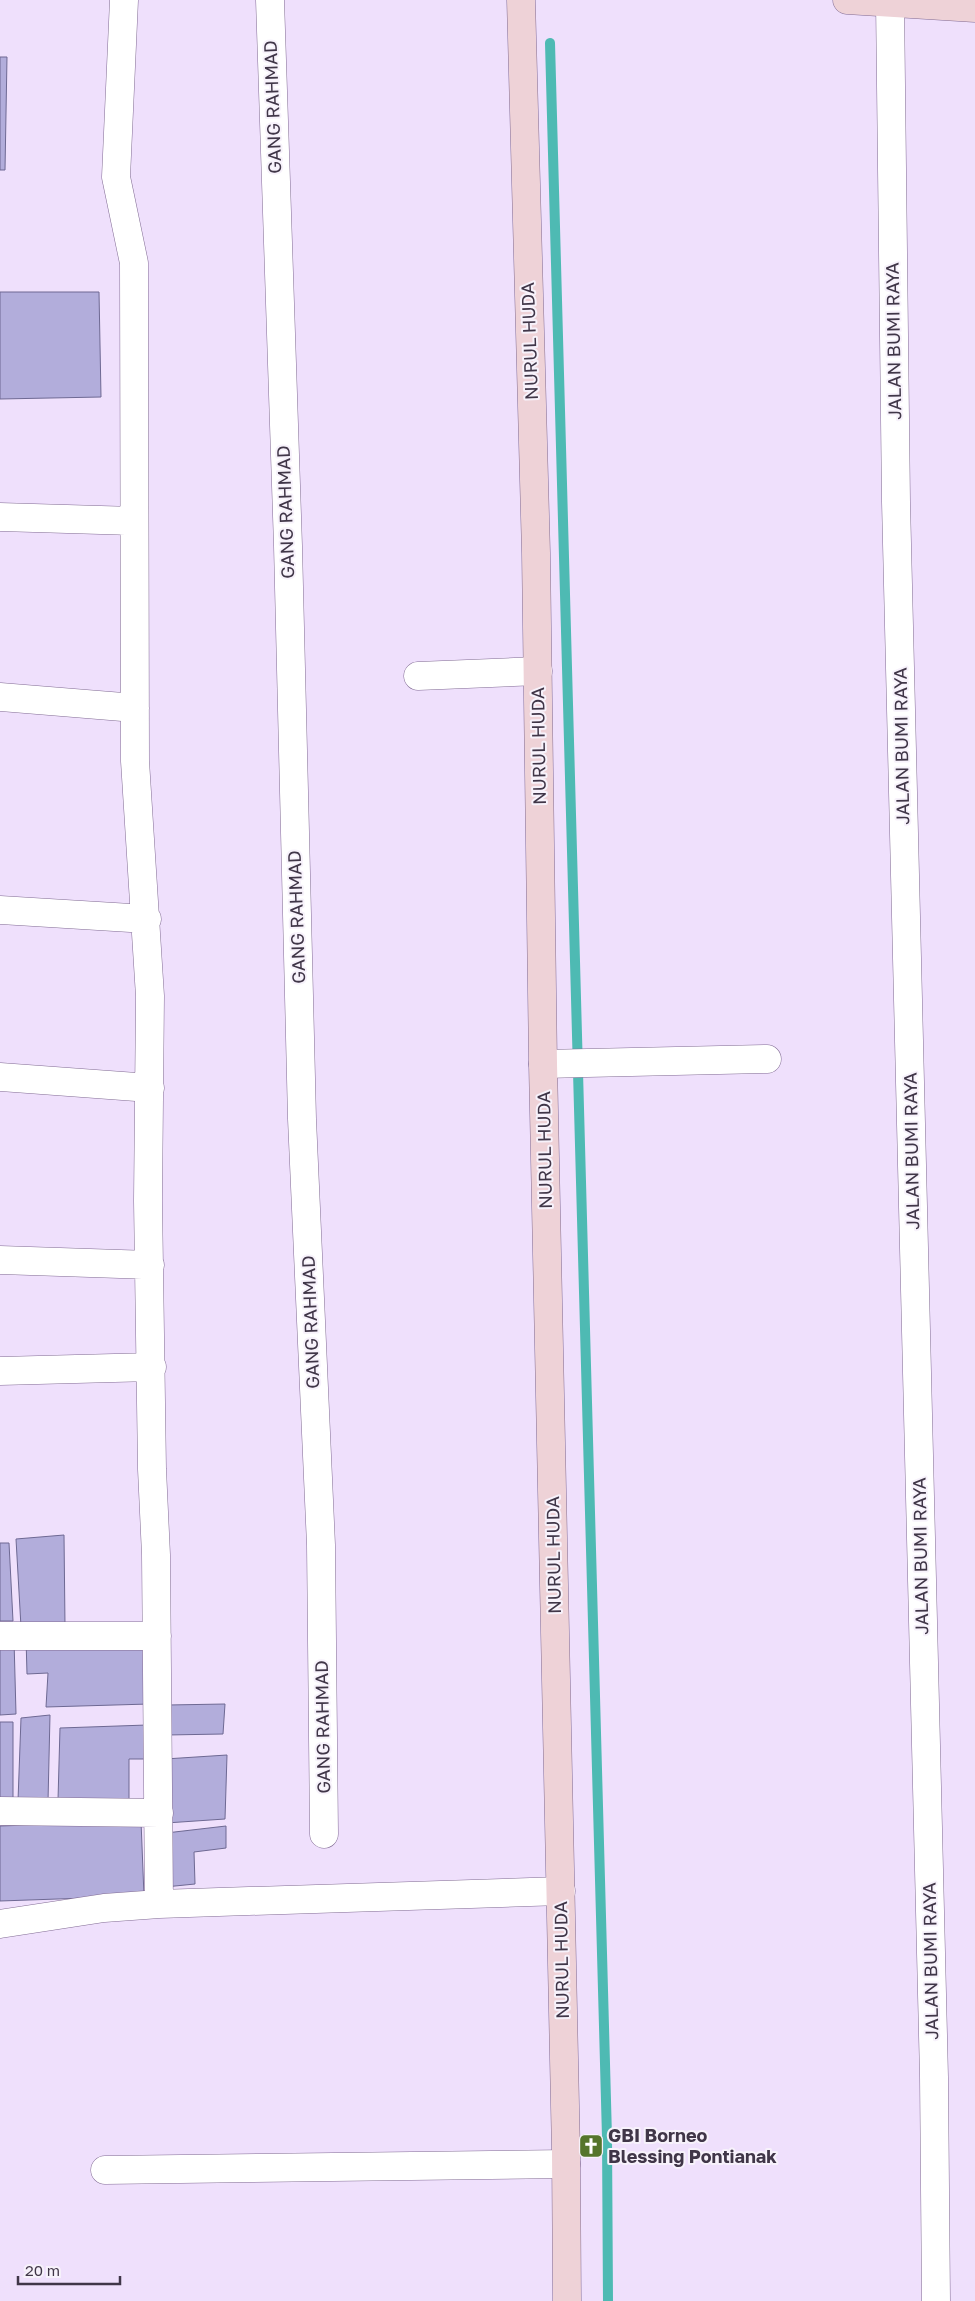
<svg xmlns="http://www.w3.org/2000/svg" width="975" height="2301" viewBox="0 0 975 2301" font-family="'Golos Text',sans-serif">
<rect width="100%" height="100%" fill="#efe0fc"/>
<g fill="none" stroke-linecap="round" stroke-linejoin="round">
<path stroke="#4ebab3" stroke-width="10" d="M550 43 607 2137 608 2301"/>
</g>
<path fill="#b2addb" stroke="#6e6993" d="M0 57H7L5 170H0Z
M0 292H99L101 397 0 399Z
M64 1535 65 1626 21 1627 16 1539Z
M0 1543H9L13 1621H0Z
M26 1638 146 1640 149 1704 46 1707 48 1673 27 1674Z
M0 1640H14L16 1714 0 1715Z
M225 1704 223 1734 167 1735 168 1705Z
M50 1715 48 1802 18 1801 21 1718Z
M0 1722H13V1799H0Z
M147 1725 148 1759H129V1801L58 1800 60 1728Z
M227 1755 225 1819 166 1823 165 1759Z
M141 1821 144 1896 0 1901V1826Z
M226 1826V1848L194 1852 195 1884 165 1887 166 1833Z"/>
<g fill="none" stroke-linecap="round" stroke-linejoin="round">
<defs>
<path id="street" d="M124 0 116 177 134 263 135 761 150 996 148 1201 152 1469 156 1555 159 1904
M270 0 288 546 302 1119 321 1545 324 1834
M890 2 896 502 934 2077 936 2301
M0 517 134 521
M418 676 538 671
M0 697 135 708
M0 910 147 919
M543 1064 767 1059
M0 1077 150 1088
M0 1260 150 1265
M0 1371 152 1367
M0 1636H157
M0 1811 159 1813
M0 1924 104 1908 159 1904 561 1891
M105 2170 566 2164"/>
<path id="secondary" d="M521 0 536 553 543 1064 566 2153 567 2301
M847 0 975 8"/>
</defs>
<use href="#street" stroke="#826c94" stroke-width="29"/>
<use href="#secondary" stroke="#826c94" stroke-width="29"/>
<use href="#street" stroke="#fff" stroke-width="28"/>
<use href="#secondary" stroke="#eed2d7" stroke-width="28"/>
</g>
<defs>
<symbol id="church-square" viewBox="-11 -11 22 22"><rect x="-9" y="-9" width="18" height="18" rx="4" fill="#55752c" stroke="#f7f2fb"/><path d="M-1.2-6h2.4v3.5h3.3v2.4h-3.3V6h-2.4V-.1h-3.3v-2.4h3.3Z" fill="#fff"/></symbol>
</defs>
<g fill-rule="evenodd">
<use href="#church-square" x="577" y="2132" width="28" height="28"/>
</g>
<g text-anchor="middle" stroke-width="4" stroke-linejoin="round" paint-order="stroke">
<g font-size="18" fill="#403648" stroke="#f7f2fb">
<text transform="translate(273 107) rotate(-92)" y="6">GANG RAHMAD</text>
<text transform="translate(530 341) rotate(-92)" y="6">NURUL HUDA</text>
<text transform="translate(894 341) rotate(-91)" y="6">JALAN BUMI RAYA</text>
<text transform="translate(286 512) rotate(-92)" y="6">GANG RAHMAD</text>
<text transform="translate(539 746) rotate(-91)" y="6">NURUL HUDA</text>
<text transform="translate(902 746) rotate(-91)" y="6">JALAN BUMI RAYA</text>
<text transform="translate(297 917) rotate(-92)" y="6">GANG RAHMAD</text>
<text transform="translate(545 1150) rotate(-91)" y="6">NURUL HUDA</text>
<text transform="translate(912 1151) rotate(-91)" y="6">JALAN BUMI RAYA</text>
<text transform="translate(311 1322) rotate(-92)" y="6">GANG RAHMAD</text>
<text transform="translate(554 1555) rotate(-91)" y="6">NURUL HUDA</text>
<text transform="translate(921 1556) rotate(-91)" y="6">JALAN BUMI RAYA</text>
<text transform="translate(323 1727) rotate(-91)" y="6">GANG RAHMAD</text>
<text transform="translate(562 1960) rotate(-91)" y="6">NURUL HUDA</text>
<text transform="translate(931 1961) rotate(-91)" y="6">JALAN BUMI RAYA</text>
</g>
<g font-size="18" font-weight="bold" fill="#403648" stroke="#f7f2fb" text-anchor="start">
<text x="608" y="2142">GBI Borneo<tspan x="608" dy="21">Blessing Pontianak</tspan></text>
</g>
</g>
<path d="M18 2276v8h102v-8" fill="none" stroke="#403648" stroke-width="2.5"/>
<text x="25" y="2276" font-size="15" fill="#403648" stroke="#f7f2fb" stroke-width="4" paint-order="stroke">20 m</text>
</svg>
